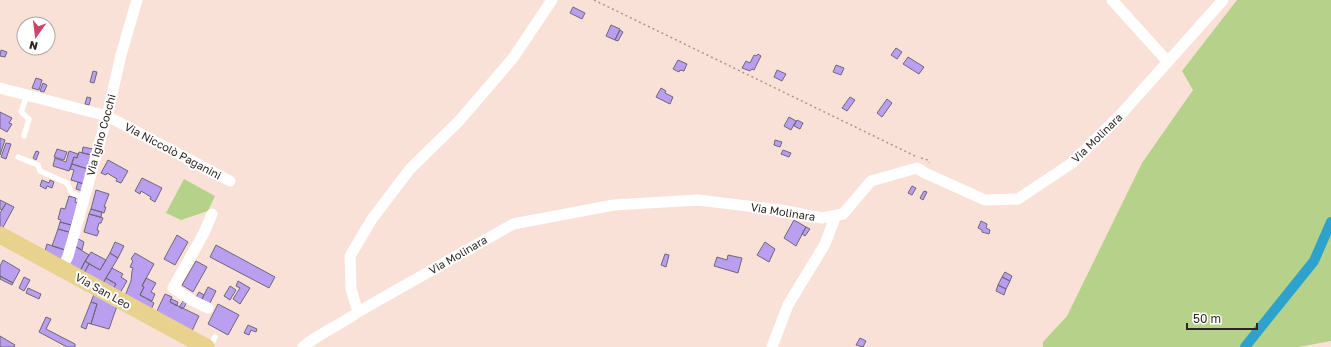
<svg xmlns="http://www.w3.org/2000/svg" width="1331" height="347" viewBox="0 0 1331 347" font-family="'Golos Text',sans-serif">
<rect width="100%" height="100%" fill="#f9e1d7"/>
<path fill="#b6d28a" d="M1237 0H1331V341L1298 347H1043V342L1067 316 1142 163 1193 90 1182 71Z
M184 179 215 196 208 211 181 220 166 213Z"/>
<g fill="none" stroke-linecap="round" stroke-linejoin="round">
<path stroke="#2ca2cd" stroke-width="10" d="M1245 347 1314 261 1331 222"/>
</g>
<path fill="#ba9ef0" stroke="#6d687a" d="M573 7 585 13 582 19 570 13Z
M611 25 620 29 615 40 606 36Z
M620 30 623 32 618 41 615 40Z
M896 48 902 52 897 59 891 55Z
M1 50 7 52 5 57 0 56Z
M758 54 761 56 754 70 752 69 750 71 742 68 746 61 750 63 754 55 756 56Z
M908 57 924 67 919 74 903 64Z
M678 60 687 64 684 71 680 70 679 72 673 69Z
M836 65 844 68 841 75 833 72Z
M777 70 786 74 782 81 774 77Z
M93 71 97 72 94 83 90 82Z
M36 78 42 80 39 90 32 88Z
M43 83 47 85 44 92 40 91Z
M661 88 666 91 665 93 673 97 670 104 656 97Z
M87 97 91 98 89 105 85 104Z
M850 97 855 100 847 111 842 108Z
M887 99 892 103 882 117 877 113Z
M0 112 12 118 9 123 12 124 7 132 0 128Z
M789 117 796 121 791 130 784 126Z
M797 120 803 123 800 129 794 126Z
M0 138 5 140 0 155Z
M775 140 782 142 780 147 774 145Z
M6 143 11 144 6 159 1 157Z
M83 147 93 149 92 155 82 153Z
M57 149 67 152 64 160 54 157Z
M783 150 791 153 789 157 781 154Z
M36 151 39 152 36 160 33 158Z
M69 151 78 154 77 158 74 157 69 171 53 166 55 158 66 162Z
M79 152 92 155 88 169 72 164 74 157 77 158Z
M108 160 128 171 121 183 116 181 117 179 107 173 106 175 101 173Z
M72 164 88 169 84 184 71 180 74 170 70 169Z
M142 178 162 188 155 202 150 199 151 197 141 191 140 194 135 191Z
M42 180 49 183 50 180 54 182 52 188 47 186 46 189 40 186Z
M78 182 84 184 82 191 76 189Z
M912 186 916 188 912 195 908 193Z
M96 190 109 194 104 207H106L104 213 91 209Z
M924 191 927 192 923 200 920 198Z
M69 196 76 198 75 202 78 203 71 225 60 222 61 220 58 219 61 208 65 209Z
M0 200 6 203 2 210 0 209Z
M6 203 14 207 2 229 0 227V213Z
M91 209 102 212 101 217 89 214Z
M89 214 103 218 101 223H99L97 230 99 231 97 236 84 232Z
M794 220 806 227 796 246 784 238Z
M981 221 987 224 986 228 990 230 989 234 982 232V230L978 228Z
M60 222 71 225 69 232 58 229Z
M806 227 810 229 805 236 802 234Z
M58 229 69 232 65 250 52 246Z
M177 235 188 242 175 265 164 259Z
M75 237 84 242 82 250 73 245Z
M115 242 124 246 118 258 110 253Z
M765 242 775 249 769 262 757 255Z
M47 244 65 250 61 259 45 251Z
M73 245 89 255 80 271 66 263Z
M216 245 275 277 269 288 210 257Z
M91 252 106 260 100 270 85 261Z
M110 253 118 258 103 283 84 273 89 264 100 270Z
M135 253 154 264 142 286 144 287 140 295 154 303 150 312 124 298 131 281 132 271 133 268 130 267 133 261 131 259Z
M665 254 669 255 666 267 661 265Z
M728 255 742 258 738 273 714 266 717 257 727 260Z
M3 260 20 270 13 283 0 276V266Z
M85 261 89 264 84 273 80 271Z
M196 261 207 267 193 292 182 285Z
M112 268 123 274 121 277 127 281 120 293 113 289 116 284 106 278Z
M1005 272 1012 276 1010 281 1002 277Z
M0 276 13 283 12 285 0 279Z
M24 277 30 280 24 291 19 288Z
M1002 277 1010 281 1006 289 998 285Z
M106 278 116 284 113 289 103 283Z
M146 278 156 283 151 292 155 294 152 301 140 295 144 287 142 286Z
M238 281 250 288 240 304 233 299 240 288 236 286Z
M998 285 1006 289 1004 295 996 291Z
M230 286 236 290 230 300 224 296Z
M208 287 216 291 209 305 201 301Z
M28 288 41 294 39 299 26 293Z
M199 292 204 295 201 301 195 299Z
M94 294 117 306 109 329 91 324 97 304 91 302Z
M165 294 172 297 170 302 199 316 191 333 155 315Z
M171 299 178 302 177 306 170 302Z
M184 300 187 302 183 309 179 307Z
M91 302 97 304 91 324 88 323 86 329 81 327Z
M218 304 239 315 228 335 208 324Z
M46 317 51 319 46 329 75 344V347H67L39 332Z
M248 325 257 329 256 332 251 330 249 335 244 333Z
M0 336 15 345 14 347H0Z
M860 338 866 341 863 347 856 345Z"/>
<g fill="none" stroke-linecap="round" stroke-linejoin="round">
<path stroke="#a7968e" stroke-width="1.5" stroke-dasharray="2 3" stroke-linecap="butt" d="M594 0 917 157
M921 158 928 160 929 163"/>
<path stroke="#fff" stroke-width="5.5" d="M24 136 29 119 21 112 27 95
M18 157 38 165 40 171 67 183 72 193 84 198
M209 347 215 337"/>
<path stroke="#fff" stroke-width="11" d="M1112 0 1168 62
M0 88 107 116 230 181
M62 268 68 256 107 116 121 55 137 0
M208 308 191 300 173 288 204 233 212 214
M358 312 351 289 350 256 372 219 410 169 459 121 513 58 552 0
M303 347C319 333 341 325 358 312L513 224 614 205 698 200 781 210 822 218 843 214 871 181 917 168 925 173 985 200 1018 199 1072 163 1122 113 1223 0
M772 347 788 305 825 244 836 215"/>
<path stroke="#e8d28e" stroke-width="17" d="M0 235 206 347"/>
</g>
<g text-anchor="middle" stroke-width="4" stroke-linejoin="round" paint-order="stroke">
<g font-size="11" fill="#2d2521" stroke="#fff">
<text transform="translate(101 135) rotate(-75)" y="4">Via Igino Cocchi</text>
<text transform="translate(1097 138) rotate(-44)" y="4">Via Molinara</text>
<text transform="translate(173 151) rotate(28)" y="4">Via Niccolò Paganini</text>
<text transform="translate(783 212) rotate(9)" y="4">Via Molinara</text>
<text transform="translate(458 255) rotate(-30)" y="4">Via Molinara</text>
<text transform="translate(103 291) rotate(29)" y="4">Via San Leo</text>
</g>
</g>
<g transform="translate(36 36) rotate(194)"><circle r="19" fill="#ffffff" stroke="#aba8a6"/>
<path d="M0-3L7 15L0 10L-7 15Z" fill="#d1426b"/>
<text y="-6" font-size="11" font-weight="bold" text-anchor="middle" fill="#2d2521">N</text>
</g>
<path d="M1187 323v6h70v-6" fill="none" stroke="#2d2521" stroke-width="2"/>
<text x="1193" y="323" font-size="12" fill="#2d2521" stroke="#ffffff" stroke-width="3" paint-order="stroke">50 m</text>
</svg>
